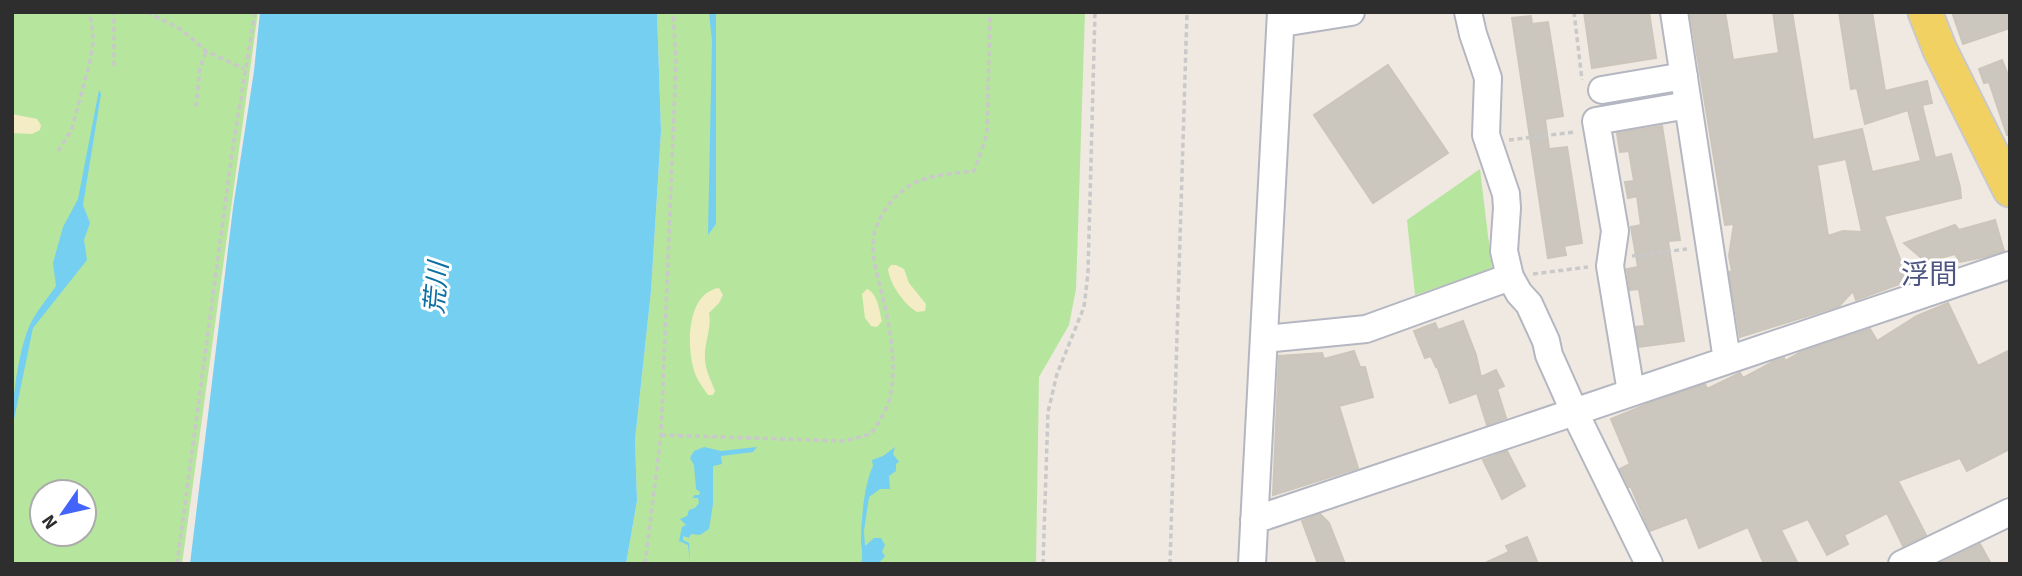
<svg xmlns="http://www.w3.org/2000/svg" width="2022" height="576" viewBox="0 0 2022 576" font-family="'Source Sans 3','Noto Sans JP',sans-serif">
<rect width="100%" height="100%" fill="#efe9e1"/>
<path fill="#b6e59e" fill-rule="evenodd" d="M12 12H258L182 564H12ZM42 492H84V534H42Z
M657 12H1085L1076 289 1069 325 1039 377 1036 564H626L637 501 635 440 651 291 661 131Z
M1480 169 1492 269 1415 295 1407 220Z"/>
<path fill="#f3ecc5" d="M12 114 37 119 41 125 40 130 32 134 12 133Z
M891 265H896L904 269 909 283 926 304 925 311 917 312C904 304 890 285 888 269Z
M719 288 723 295 719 303 709 313C712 329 704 342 705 358 705 370 711 380 715 391L713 395H708C704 389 699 383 696 376 686 352 685 293 719 288Z
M867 289C878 294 879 310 882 321L877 327 871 326 865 318 862 294Z"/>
<path fill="#75cff0" d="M260 12H657L661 131 651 291 635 440 637 501 626 564H190L233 208 254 71Z
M709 12H716V224L708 235 712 41Z
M99 90 101 94 83 205 90 223 84 240 87 260 33 328 12 429C12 401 18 353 29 327 35 313 47 299 56 286L53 263 63 227 78 199Z
M704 447 721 451 757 447 753 452 721 456 722 464 713 466V504L709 529 700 535 691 534 689 538 683 536V540L689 543 690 564 688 545 679 541 682 527 686 525 680 519 687 516 689 510 695 508 699 503 698 498H692L695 495H699L700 492 696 489 694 465 690 458 694 451Z
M895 447 893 454 899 462 896 464V471L889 476 890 489H880L869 497 864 531 865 546 874 538H881L885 545 882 552 885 556 878 564H861C863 555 862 551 861 542 861 522 864 484 873 466L872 460 883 456Z"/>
<path fill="#cbc7bf" stroke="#cbc5ba" stroke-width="2" fill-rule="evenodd" d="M1584 12H1649L1656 58 1592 68Z
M1690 12H1725L1733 60 1779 53 1773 12H1792L1813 140 1862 129 1872 172 1921 161 1908 110 1865 124 1857 88 1851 89 1839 12H1872L1885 91 1927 81 1932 103 1922 105 1935 158 1951 154 1960 187 1961 198 1884 216 1908 281 1856 300 1853 291 1839 306 1740 337 1729 272 1732 271 1729 256 1734 224 1725 225ZM1846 159 1862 232 1843 231 1828 236 1817 165Z
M1952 12H2010V28L1963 44Z
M1531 16 1532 24 1548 22 1563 116 1545 119 1549 149 1567 147 1582 243 1564 246 1566 255 1548 258 1512 18Z
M2002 60 2010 80V135H2007L1989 82 1984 83 1979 69Z
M1388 65 1448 153 1373 203 1314 115Z
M1662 126 1680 240 1668 241 1684 341 1639 347 1636 327 1645 326 1639 289 1630 290 1627 269 1638 267 1631 227 1641 225 1637 196 1628 198 1625 182 1634 181 1629 151 1620 152 1617 133Z
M1995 220 2004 251 1984 257 1960 262 1955 254 1926 262 1904 243 1955 225 1959 230Z
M1948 303 1978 366 2010 350V449L1967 471 1960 458 1898 481 1926 535 1903 546 1887 513 1844 535 1848 544 1827 555 1808 519 1781 530 1798 564H1764L1748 527 1699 548 1687 517 1650 531 1631 487H1629L1620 469 1630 464 1611 419 1650 403 1705 384 1707 389 1740 373 1743 378 1773 362 1784 358 1785 361 1801 352 1870 329 1877 341 1917 316Z
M1463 321 1476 355 1481 377 1496 370 1504 386 1497 389 1506 418 1487 425 1477 393 1450 403 1437 366 1436 367 1431 356 1425 358 1414 331 1435 323 1438 330Z
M1354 351 1360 367H1365L1373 397 1339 406 1358 468 1273 495 1279 356 1322 353 1324 359Z
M1507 451 1525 486 1502 499 1483 460Z
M1320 514 1329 523 1345 564H1318L1302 521Z
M1527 537 1538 564H1483L1509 552 1506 546Z
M1980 544 1991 564H1939Z"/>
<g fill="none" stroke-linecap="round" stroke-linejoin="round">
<defs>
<path id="minor" d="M1468 12 1473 34 1488 78 1486 135 1506 194 1507 208 1504 251 1510 277 1519 293 1529 304 1546 341 1549 355 1574 411 1649 564
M1674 12 1727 360
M1282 23 1351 12
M1602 90 1684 76
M1265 339 1366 329 1510 277
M1631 392 1610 266 1615 231 1596 121 1688 105
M1254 520 2010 265
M1252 564 1281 12
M1902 564 2010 512"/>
<path id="major" d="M1925 12 1940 50 2010 190"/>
</defs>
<use href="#minor" stroke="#b4b7c1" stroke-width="30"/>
<use href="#major" stroke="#c9c9c9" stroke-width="37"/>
<path stroke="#c9c9c9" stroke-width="3.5" stroke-dasharray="5 3.5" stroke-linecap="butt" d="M147 12 182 30 206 51 244 69
M1574 12 1582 80
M114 66V12
M196 107 200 68 206 51
M1509 140 1575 132
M58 151 71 131 89 66 93 43 92 22 87 12
M1632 256 1687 249
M1533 274 1588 267
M661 435 844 441 871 434C878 423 885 413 889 401 898 367 890 327 882 294 878 277 872 259 873 241 875 216 898 188 921 180 938 174 957 173 974 171L987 134 990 12
M177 564 232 153 255 12
M645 564 661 435 676 61 673 12
M1043 564 1048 412 1057 374 1084 307 1088 273 1095 12
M1170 564 1187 12"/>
<use href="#minor" stroke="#fff" stroke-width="26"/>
<use href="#major" stroke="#f2d163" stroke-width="33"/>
</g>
<g text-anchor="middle" stroke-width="6" stroke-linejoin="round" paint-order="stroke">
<g font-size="26" font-style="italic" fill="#0d6fa3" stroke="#fff">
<text transform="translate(436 288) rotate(-85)" y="9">荒川</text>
</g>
<g font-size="28" fill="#4d5680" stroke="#fff">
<text x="1929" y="284">浮間</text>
</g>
</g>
<rect width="2022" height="576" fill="none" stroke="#2e2e2e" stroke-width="28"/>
<g transform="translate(63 513) rotate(236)"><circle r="33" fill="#ffffff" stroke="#ababab" stroke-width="2"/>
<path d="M0-5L12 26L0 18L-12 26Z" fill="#4264fb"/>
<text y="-10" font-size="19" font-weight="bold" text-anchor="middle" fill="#2e2e2e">N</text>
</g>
</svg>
